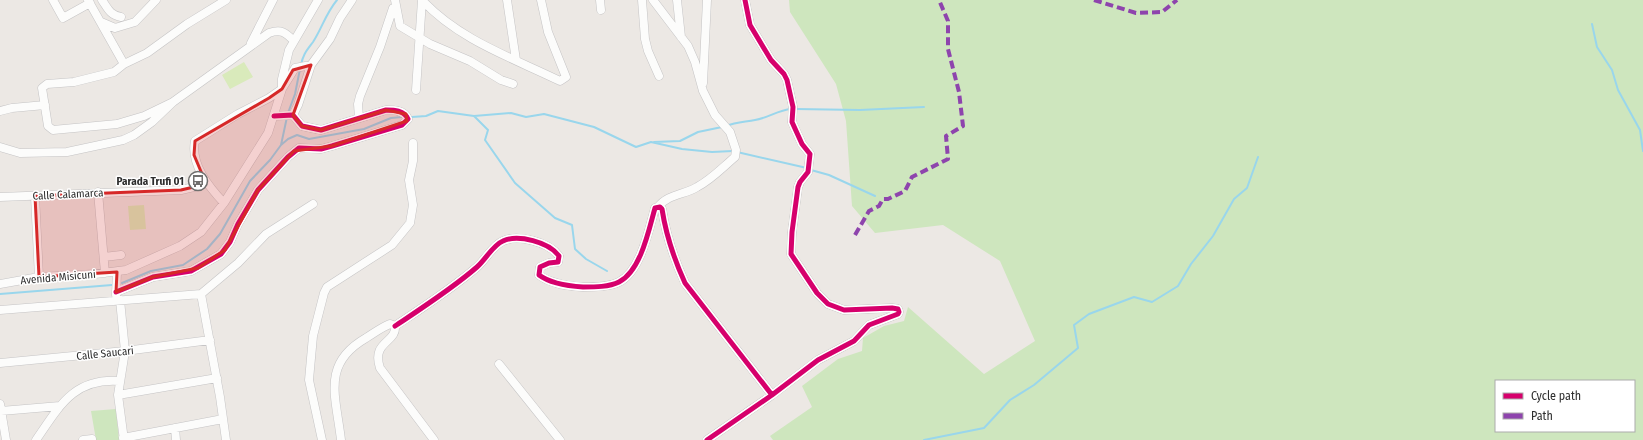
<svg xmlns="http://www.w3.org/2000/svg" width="1643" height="440" viewBox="0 0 1643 440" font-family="'Fira Sans Condensed',sans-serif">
<rect width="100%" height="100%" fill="#ece8e4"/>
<path fill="#cee6be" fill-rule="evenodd" d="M789 0H1643V440H773L770 436 812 407 802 386 838 359 862 351 863 338 884 326 904 321 908 307 984 374 1035 341 1000 261 943 225 875 233 852 206 846 121 836 84 790 12ZM1496 381H1634V431H1496Z
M116 409 119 440H96L91 411Z"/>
<path fill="#d9eabb" d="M244 62 253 77 230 89 222 75Z
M144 205 146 229 130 230 128 206Z"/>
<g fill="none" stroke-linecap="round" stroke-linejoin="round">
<path stroke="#99d6ec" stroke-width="2" d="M1592 24 1597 47 1612 70 1618 90 1640 130 1643 151
M301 65C303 54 307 50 313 42 322 28 326 13 337 0
M796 109 860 110 924 107
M288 113 295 94 300 69
M474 116 488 130 485 140 515 183 555 218 572 225 575 249 586 259 607 271
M412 117 426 116 438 111 474 116 511 113 526 117 544 114 594 127 636 147 651 142 682 149 712 152 733 151
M726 126C736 122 745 122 755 120 768 118 778 110 791 109
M654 142 680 141 698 132 722 127
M281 145 288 139 297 135 309 139 364 129 391 118 402 117
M737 152 807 168
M811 170 829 175 875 196
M122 283 151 271 183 265 207 249 220 234 250 181 270 160 281 145 287 117
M0 294 112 285
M924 440 984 428 1010 400 1034 385 1078 348 1074 325 1089 314 1134 297 1152 302 1178 286 1191 264 1213 236 1234 199 1247 188 1258 157"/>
<defs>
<path id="minor" d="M53 0 63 18 90 3
M88 0 124 64
M102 0C108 9 110 15 121 17
M395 0 400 26 430 44 470 61 501 80 513 84
M422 0C459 40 513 58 560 81L566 77 548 32 541 0
M507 0 516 60
M600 0 601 10
M642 0 645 39 648 51 659 76
M653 0 688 46 695 62 703 91 715 115 730 132 736 150 735 157C723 167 711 180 697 187 684 195 668 194 658 207
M677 0 681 37
M101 22 115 28 135 22 156 0
M251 43 273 0
M703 83 707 0
M416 90 422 0
M173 102 144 116 117 124 53 130 48 126 42 88 47 84 74 82 114 72 124 64 147 53 187 24 226 0
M0 111 12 108 45 105
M293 115 298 105 311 65 330 39 340 18 352 0
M359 118 358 104 360 96 380 47 393 8
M0 147 20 153 67 152 123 140 134 135 152 122 173 102 269 33C281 29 285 32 294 41
M98 192 105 273
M35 196 39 277
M0 197 181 190 198 186 205 181
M224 203C209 187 190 164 195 141L238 114 269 98 282 89 295 68 311 65
M104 257 121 255
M0 284 39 277 95 274 126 270 180 246 201 232 224 203 268 133 282 89V79L289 50 318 0
M116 292 153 277 191 271 221 254 230 242 238 224 258 190 288 157 299 148 321 149 332 146 402 125 408 119C404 110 394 110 386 110L321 130 302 126 293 115 274 116
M201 294 220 397 226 440
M116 295 117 272
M120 300 125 351 118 395 124 440
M0 310 201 294 238 263 266 234 313 204
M395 326C422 308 453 288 477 267 486 259 493 245 503 241 518 234 549 242 559 256L558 262 549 263 540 267 539 275C551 284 568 286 583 287 595 287 609 287 619 282 641 271 649 229 655 208L660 207 662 209C666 235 674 259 685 283L772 395
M0 363 125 351 210 340
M499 364 560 440
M118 395 217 378
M0 404 6 440
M1 411 60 406
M175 428 176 440
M123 438 223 419
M36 440C59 407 73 378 119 381
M83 440 92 439
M322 440 309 380 313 336 324 293 327 287 392 245 410 223 413 205 409 180 413 161V143
M341 440C336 396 321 364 366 338 374 333 382 327 390 324L395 326C397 343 371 341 380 368L434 440
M707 440 772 395 818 360 854 341 869 325 898 314 899 312 898 309 892 308 844 310 828 304 817 293 791 254 792 232 798 187 800 182 808 172 810 154 802 144 792 122 793 107 787 80 784 74 771 60 750 25 745 0"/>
</defs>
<use href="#minor" stroke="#c5c4c5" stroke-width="9"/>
<use href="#minor" stroke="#fcfcfb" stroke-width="8"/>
<path stroke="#8e44ad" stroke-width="4" stroke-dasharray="8 4" stroke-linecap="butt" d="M1094 0 1136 13 1162 12 1177 0
M855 235 869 211 879 206 883 199H888L905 191 912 177 948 159 946 136 963 126 959 92 948 49V21L939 0"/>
<defs>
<path id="cycleway" d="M116 292 153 277 191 271 221 254 230 242 238 224 258 190 288 157 299 148 321 149 332 146 402 125 408 119C404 110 394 110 386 110L321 130 302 126 293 115 274 116
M395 326C422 308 453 288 477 267 486 259 493 245 503 241 518 234 549 242 559 256L558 262 549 263 540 267 539 275C551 284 568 286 583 287 595 287 609 287 619 282 641 271 649 229 655 208L660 207 662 209C666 235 674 259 685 283L772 395
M707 440 772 395 818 360 854 341 869 325 898 314 899 312 898 309 892 308 844 310 828 304 817 293 791 254 792 232 798 187 800 182 808 172 810 154 802 144 792 122 793 107 787 80 784 74 771 60 750 25 745 0"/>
</defs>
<use href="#cycleway" stroke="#fff" stroke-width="8"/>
<use href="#cycleway" stroke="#d6006c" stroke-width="5"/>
</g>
<path fill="#d62828" fill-opacity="0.2" stroke="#d62828" stroke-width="3" stroke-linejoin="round" d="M311 65 293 115 302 126 321 130 386 110 406 114 407 121 332 146 294 151 258 190 225 250 198 268 153 277 116 292 117 272 39 277 35 196 181 190 198 186 205 181 194 155 195 141 269 98 282 89 293 70Z"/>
<defs>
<symbol id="bus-ring" viewBox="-11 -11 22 22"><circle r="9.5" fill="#fff" stroke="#706f6e" stroke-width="1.5"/><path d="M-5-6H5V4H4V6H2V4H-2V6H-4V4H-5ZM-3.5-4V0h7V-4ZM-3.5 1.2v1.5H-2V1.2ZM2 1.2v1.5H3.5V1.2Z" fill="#706f6e"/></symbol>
</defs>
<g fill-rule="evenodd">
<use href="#bus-ring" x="187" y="170" width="22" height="22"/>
</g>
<g text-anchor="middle" stroke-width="3" stroke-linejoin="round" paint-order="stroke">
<g font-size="11" font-weight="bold" fill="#2e2e2e" stroke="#fff" text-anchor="end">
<text x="184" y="185">Parada Trufi 01</text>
</g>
<g font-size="11" fill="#2e2e2e" stroke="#fff">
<text transform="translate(68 194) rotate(-3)" y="4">Calle Calamarca</text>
<text transform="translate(58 277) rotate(-5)" y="4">Avenida Misicuni</text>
<text transform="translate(105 353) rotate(-6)" y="4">Calle Saucari</text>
</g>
</g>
<rect x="1495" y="380" width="140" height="52" fill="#ffffff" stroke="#ababab"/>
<rect x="1503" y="393" width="20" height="6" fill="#d6006c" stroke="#ababab"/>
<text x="1531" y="400" font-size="12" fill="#2e2e2e">Cycle path</text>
<rect x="1503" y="413" width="20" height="6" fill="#8e44ad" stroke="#ababab"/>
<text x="1531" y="420" font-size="12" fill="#2e2e2e">Path</text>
</svg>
